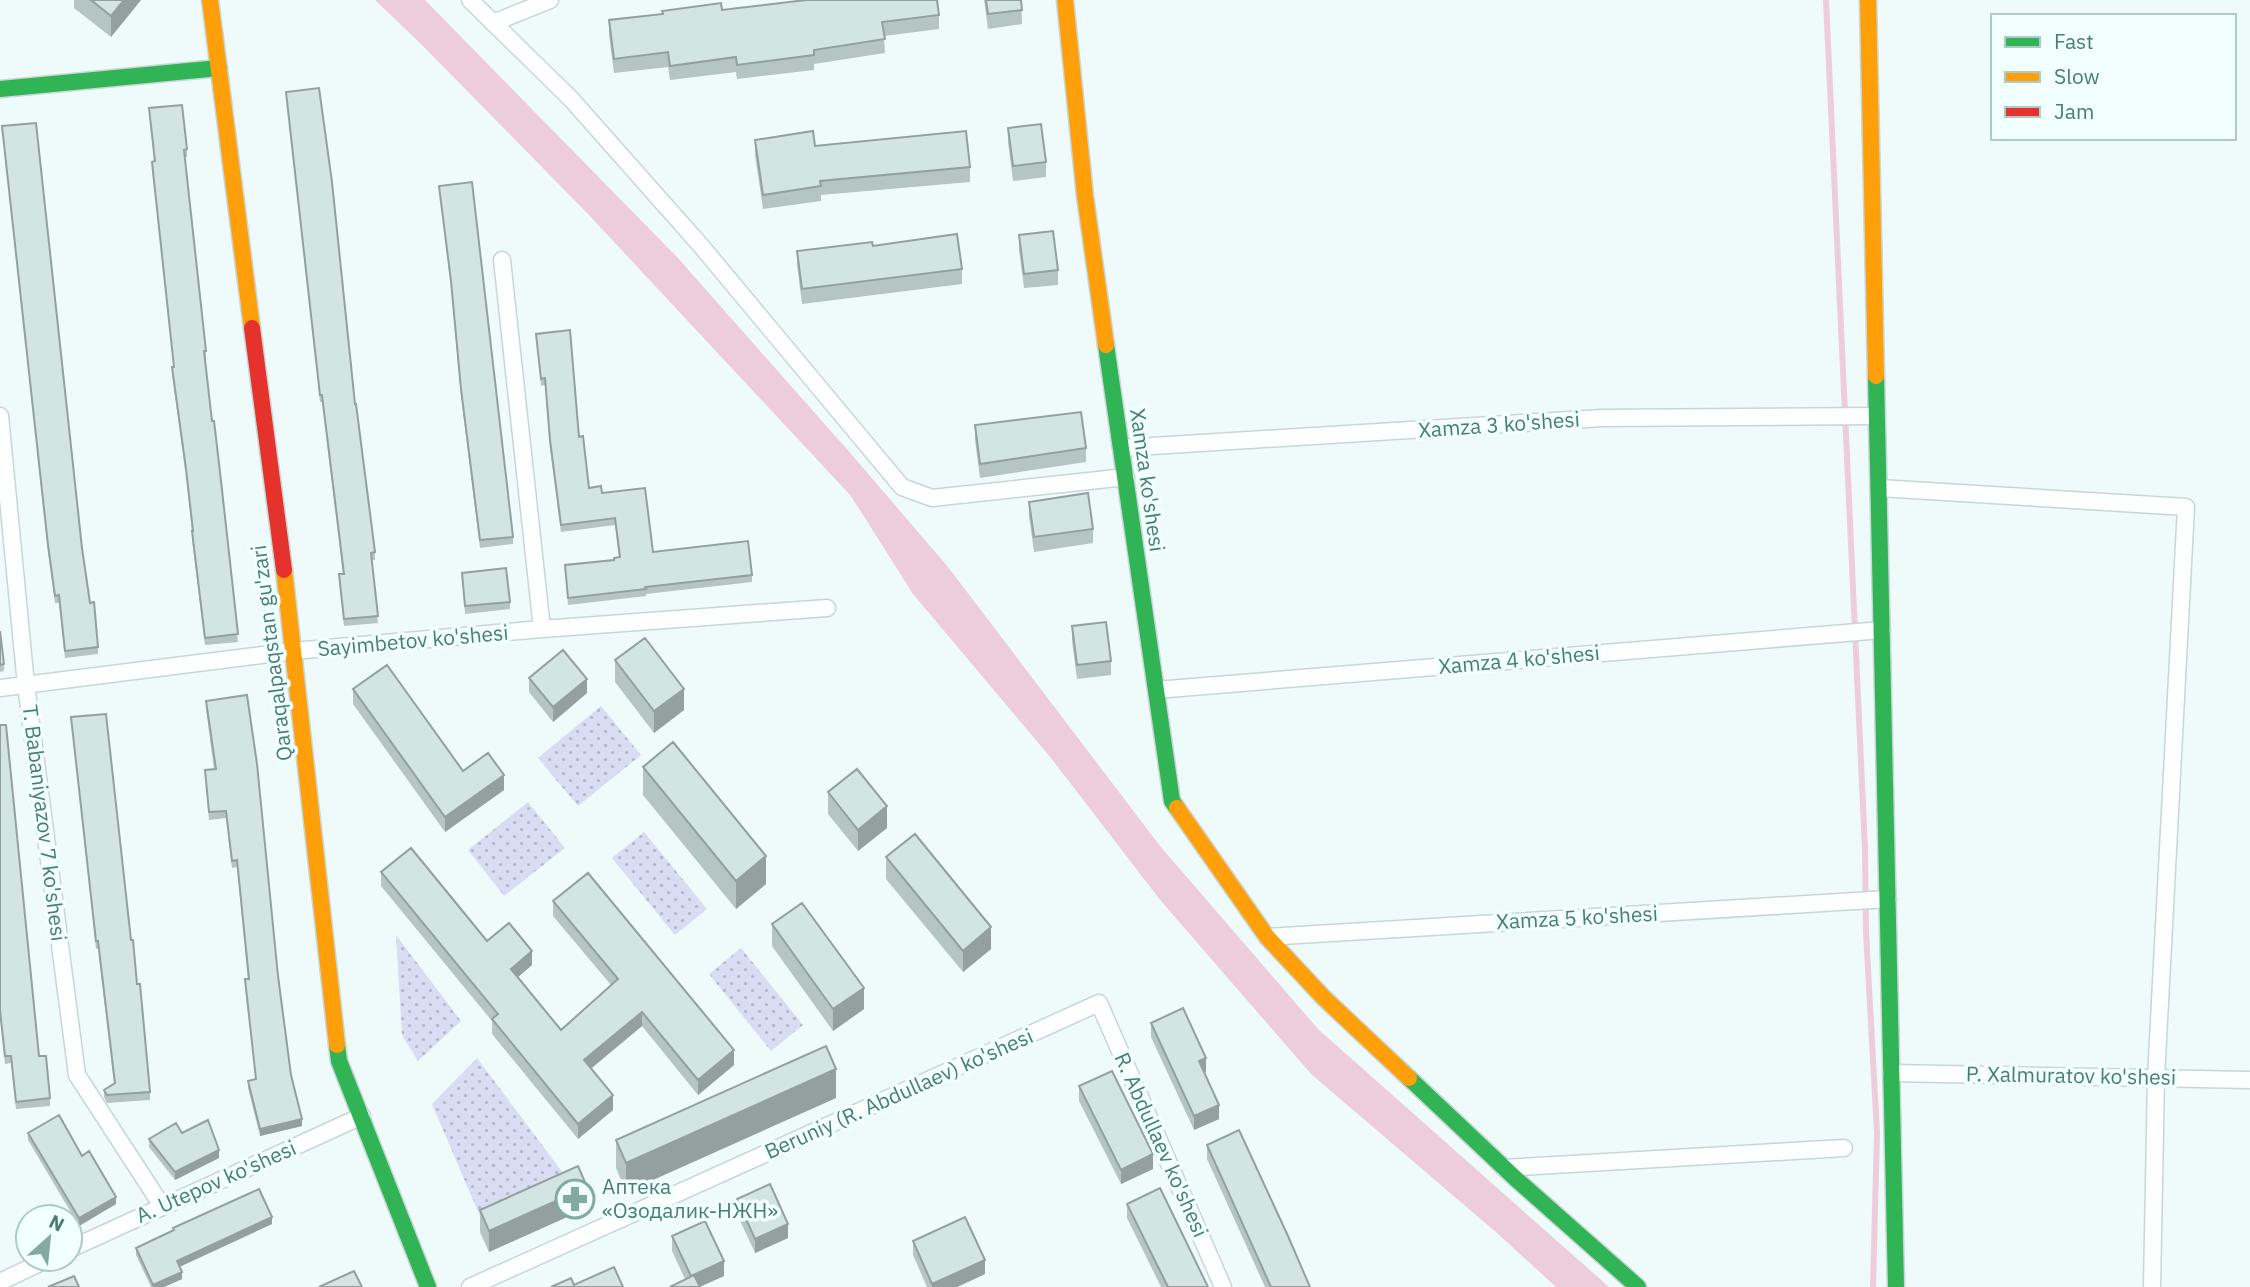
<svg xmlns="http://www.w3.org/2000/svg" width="2250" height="1287" viewBox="0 0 2250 1287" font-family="'IBM Plex Sans',sans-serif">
<defs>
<pattern id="green-dots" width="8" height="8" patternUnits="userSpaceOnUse" patternTransform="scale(1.75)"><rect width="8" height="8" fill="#d8ddf4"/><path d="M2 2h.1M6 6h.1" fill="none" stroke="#b1b8ca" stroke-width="1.8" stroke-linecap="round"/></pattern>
</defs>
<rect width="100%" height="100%" fill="#effafa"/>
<path fill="url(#green-dots)" d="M601 706 641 755 578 806 538 758Z
M528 802 565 848 504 896 468 850Z
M644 832 707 909 675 935 612 858Z
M396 935 461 1021 418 1061 402 1035Z
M741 948 803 1025 771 1051 709 974Z
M477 1058 569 1181 482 1221 432 1104Z"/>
<path fill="#edcddc" d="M375 0H425L677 257 852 455 948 567 1160 846 1318 1029 1609 1287H1556L1497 1233 1311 1074 1161 901 1051 758 913 594 851 496 588 214 422 45Z"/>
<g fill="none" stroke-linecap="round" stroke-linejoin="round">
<path stroke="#edcddc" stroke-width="6" d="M1826 0 1865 849 1866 932 1877 1132 1873 1287"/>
<defs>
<path id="street" d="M470 0 571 99 702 247 902 487 932 498 1126 477
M493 23 550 0
M502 260 542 629
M0 416 26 685 77 1075 162 1206
M1121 448 1602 418 1877 416
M1879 488 2186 507 2156 1078 2152 1287
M0 688 294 651 542 629 827 608
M1156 690 1882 630
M1267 937 1888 899
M1891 1073 2250 1080
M1504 1168 1844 1148
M70 1249 362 1116
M0 1282 48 1259
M470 1287 1099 1003 1223 1287"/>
<path id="fast" d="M0 89 219 68
M1106 345 1172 801 1177 808
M1876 376 1896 1287
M337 1045 339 1061 428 1287
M1409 1078 1516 1179 1638 1287"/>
<path id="slow" d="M210 0 252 328
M1065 0 1085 196 1106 345
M1868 0 1876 376
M284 570 337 1045
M1177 808 1267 937 1324 998 1409 1078"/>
<path id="jam" d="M252 328 284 570"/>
</defs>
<use href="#street" stroke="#c8d7d6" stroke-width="19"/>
<use href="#fast" stroke="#c8d7d6" stroke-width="19"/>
<use href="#slow" stroke="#c8d7d6" stroke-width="19"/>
<use href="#jam" stroke="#c8d7d6" stroke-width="19"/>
<use href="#street" stroke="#fdfefe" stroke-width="16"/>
<use href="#fast" stroke="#30b455" stroke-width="16"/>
<use href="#slow" stroke="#ff9f0a" stroke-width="16"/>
<use href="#jam" stroke="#e5322d" stroke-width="16"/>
</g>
<path fill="#b5c5c3" d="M74 0H141L111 37 74 8Z
M984 0H1021L1022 24 988 29Z
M722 10 939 15V29L884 36 885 53 814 64V70L737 79 736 72 670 80 668 67 614 73 609 35V20Z
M286 92 355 404 375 552V560H371L378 623 344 626 339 582V574H343L322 402H320Z
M149 108 187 149V157H185L206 351V358L205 359 238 642 205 645 192 539V531L186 476 172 374V367H174L152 169V162H154Z
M2 126 82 548 90 603 98 647V654L65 658 59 603H55L48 552Z
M1008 128 1046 162V177L1013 181 1008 142Z
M755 140 815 146 970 167V182L821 195V201L763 209 755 155Z
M439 186 513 537V544L480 548 461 396 451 288Z
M1019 235 1058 270V285L1024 288 1019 250Z
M873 246 962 269V284L802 304 797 265V251Z
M536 334 579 437 589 488 602 493 653 552 752 575V582L646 594V596L568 605 565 565 614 560 619 557 615 525 561 532 550 448 545 385 541 386Z
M975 425 1086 448V462L980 478 975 440Z
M1029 502 1093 529V543L1034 552 1029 516Z
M462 573 510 602V609L465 614Z
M1072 626 1111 661V675L1077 679 1072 641Z
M0 631 4 664V671L0 672Z
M615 660 684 710 654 733 615 682Z
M529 678 587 693 553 722 529 692Z
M353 689 463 771 504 790 445 832 353 704Z
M206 701 278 976 291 1075 302 1126 260 1136 248 1088V1081L256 1079 245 987V979H248L237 867 232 868 226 818 209 820 205 770 214 769 206 709Z
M71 717 131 940 150 1092V1100L107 1103 104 1097V1090L114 1084 98 948 96 949Z
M0 725 39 1056 50 1098V1106L16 1109 11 1063 5 1064 0 1017Z
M643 767 766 884 736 909 643 795Z
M828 792 887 828 858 851 828 814Z
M886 857 991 949 963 972 886 879Z
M381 872 487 941 532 965 518 977 561 1030 611 985 553 916V901L734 1065 698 1095 642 1026 591 1069 613 1110 578 1139 492 1034V1021L381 886Z
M772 924 864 1009 833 1031 772 946Z
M1151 1023 1206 1072 1205 1073 1219 1119 1194 1130 1151 1037Z
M1079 1086 1153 1169 1121 1184 1079 1101Z
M836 1098 626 1192 616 1168V1140Z
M28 1133 82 1156 116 1204 79 1226 28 1140Z
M182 1133 219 1158 175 1180 149 1147V1139Z
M1207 1145 1310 1287H1265L1207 1159Z
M737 1199 788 1238 755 1253 737 1214Z
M1127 1204 1208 1287H1161L1127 1218Z
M587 1208 489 1252 480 1232V1210Z
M272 1224 179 1267 182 1279 164 1287H151L136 1255V1248L173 1230V1228Z
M672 1236 724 1276 700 1287 685 1279 672 1251Z
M913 1241 985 1274 957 1287H927L913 1255Z"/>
<path fill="#93a09f" d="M124 0H141L111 37V16Z
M587 679V693L553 722V707Z
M684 689V710L654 733V711Z
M504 775V790L445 832V817Z
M887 806V828L858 851V830Z
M766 856V884L736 909V881Z
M991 927V949L963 972V951Z
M532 951V965L511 983V969Z
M864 988V1009L833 1031V1009Z
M642 1012V1026L584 1074V1060Z
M734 1050V1065L698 1095V1080Z
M1206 1058V1072L1199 1075V1061Z
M836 1069V1098L626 1192V1163Z
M613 1095V1110L578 1139V1124Z
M1219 1105V1119L1194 1130V1116Z
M302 1119V1126L260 1136V1129Z
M219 1150V1158L175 1180V1172Z
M1153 1154V1169L1121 1184V1170Z
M587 1187V1208L489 1252V1231Z
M116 1197V1204L79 1226V1218Z
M272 1217V1224L177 1268V1261Z
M788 1224V1238L755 1253V1239Z
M985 1260V1274L957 1287H932V1284Z
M724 1261V1276L699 1287 691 1276Z
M182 1272V1279L164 1287H153V1285Z"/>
<path fill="#d2e5e3" stroke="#93a09f" stroke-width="2" d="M91 0H124L111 16Z
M806 0H937L939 15 882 22 885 39 814 50V55L737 65 736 57 670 66 668 52 614 59 609 20 663 14 662 11 721 3 722 10Z
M986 0H1021L1022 10 988 14Z
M319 88 332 182 355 404H356L375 552 371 553 378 616 344 619 339 574H344L322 395H320L286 92Z
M182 105 187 149 184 150 206 351H204L212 421H214L220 472 238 634 205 638 192 531H193L186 469 172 367H174L152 162 155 161 149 108Z
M36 123 82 548 90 603 94 602 98 647 65 651 59 595 55 596 48 545 2 126Z
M1041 124 1046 162 1013 166 1008 128Z
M813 131 815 146 966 131 970 167 820 181 821 186 763 195 755 140Z
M472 182 513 537 480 540 461 389 451 281 439 186Z
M1053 231 1058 270 1024 274 1019 235Z
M957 234 962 269 802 289 797 251 872 242 873 246Z
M570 330 579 437 583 436 589 488 601 486 602 493 645 488 653 552 748 541 752 575 645 587 646 589 568 598 565 565 614 560V558L620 557 615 518 561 525 550 440 545 378 541 379 536 334Z
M1081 412 1086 448 980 464 975 425Z
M1088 493 1093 529 1034 537 1029 502Z
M506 568 510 602 465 606 462 573Z
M1106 622 1111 661 1077 665 1072 626Z
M0 631 4 664 0 665Z
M645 638 684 689 654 711 615 660Z
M563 650 587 679 553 707 529 678Z
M387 665 463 771 488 753 504 775 445 817 353 689Z
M247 695 257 764 278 976 291 1075 302 1119 260 1129 248 1081 256 1079 245 979H249L237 860 232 861 226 811 209 812 205 770 216 769 206 701Z
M106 714 131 940H133L137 984H140L150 1092 107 1095 104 1090 115 1083 98 941H96L71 717Z
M0 725H6L39 1056H46L50 1098 16 1102 11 1056H5L0 1010Z
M673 742 766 856 736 881 643 767Z
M857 769 887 806 858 830 828 792Z
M915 834 991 927 963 951 886 857Z
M411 848 487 941 509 923 532 951 511 969 561 1030 618 979 553 901 588 873 734 1050 698 1080 642 1012 584 1060 613 1095 578 1124 492 1019 498 1014 381 872Z
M802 903 864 988 833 1009 772 924Z
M1183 1008 1206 1058 1199 1061 1219 1105 1194 1116 1151 1023Z
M826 1046 836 1069 626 1163 616 1140Z
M1112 1071 1153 1154 1121 1170 1079 1086Z
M59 1115 82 1156 89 1151 116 1197 79 1218 28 1133Z
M208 1120 219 1150 175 1172 149 1139 176 1123 182 1133Z
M1239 1130 1288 1236 1310 1287H1271L1207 1145Z
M578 1166 587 1187 489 1231 480 1210Z
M770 1184 788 1224 755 1239 737 1199Z
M1160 1188 1208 1287H1168L1127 1204Z
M259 1189 272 1217 177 1261 182 1272 153 1285 136 1248 174 1230 173 1228Z
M965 1217 985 1260 932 1284 913 1241Z
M705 1221 724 1261 691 1276 672 1236Z
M614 1267 623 1287H551L571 1278 574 1285Z
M354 1271 362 1287H319Z
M694 1275 700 1287H670Z
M74 1276 79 1287H48Z"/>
<defs>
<symbol id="pharmacy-ring" viewBox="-11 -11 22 22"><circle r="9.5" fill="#f2ffff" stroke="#82a9a2" stroke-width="1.5"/><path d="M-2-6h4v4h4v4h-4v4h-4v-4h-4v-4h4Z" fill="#82a9a2"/></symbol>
</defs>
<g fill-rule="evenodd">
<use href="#pharmacy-ring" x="553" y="1177" width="44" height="44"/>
</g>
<g text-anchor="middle" stroke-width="7" stroke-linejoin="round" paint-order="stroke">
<g font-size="21" fill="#487e73" stroke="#f2ffff">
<text transform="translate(1499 425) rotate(-4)" y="7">Xamza 3 ko'shesi</text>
<text transform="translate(1147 480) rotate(82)" y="7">Xamza ko'shesi</text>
<text transform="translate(413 641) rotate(-5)" y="7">Sayimbetov ko'shesi</text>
<text transform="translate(272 653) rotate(-97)" y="7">Qaraqalpaqstan gu'zari</text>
<text transform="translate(1519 660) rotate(-5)" y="7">Xamza 4 ko'shesi</text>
<text transform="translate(44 823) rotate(83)" y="7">T. Babaniyazov 7 ko'shesi</text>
<text transform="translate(1577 918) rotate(-3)" y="7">Xamza 5 ko'shesi</text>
<text transform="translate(2071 1076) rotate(1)" y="7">P. Xalmuratov ko'shesi</text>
<text transform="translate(899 1094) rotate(-24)" y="7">Beruniy (R. Abdullaev) ko'shesi</text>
<text transform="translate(1161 1145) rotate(66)" y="7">R. Abdullaev ko'shesi</text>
<text transform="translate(216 1182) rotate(-24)" y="7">A. Utepov ko'shesi</text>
</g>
<g font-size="21" fill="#487e73" stroke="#f2ffff" text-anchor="start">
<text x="602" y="1194">Аптека<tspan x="602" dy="24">«Озодалик-НЖН»</tspan></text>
</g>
</g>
<rect x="1991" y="14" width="245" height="126" fill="#f2ffff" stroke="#aecbc7" stroke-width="2"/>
<rect x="2005" y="37" width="35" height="10" fill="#30b455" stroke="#aecbc7" stroke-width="2"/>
<text x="2054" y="49" font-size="21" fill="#487e73">Fast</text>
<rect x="2005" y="72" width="35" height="10" fill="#ff9f0a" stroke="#aecbc7" stroke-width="2"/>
<text x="2054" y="84" font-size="21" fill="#487e73">Slow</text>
<rect x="2005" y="107" width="35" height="10" fill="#e5322d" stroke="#aecbc7" stroke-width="2"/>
<text x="2054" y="119" font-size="21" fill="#487e73">Jam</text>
<g transform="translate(49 1238) rotate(27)"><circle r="33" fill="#f2ffff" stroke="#aecbc7" stroke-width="2"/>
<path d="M0-5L12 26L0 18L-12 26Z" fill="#82a9a2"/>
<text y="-10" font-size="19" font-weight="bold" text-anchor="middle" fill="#487e73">N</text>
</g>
</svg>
